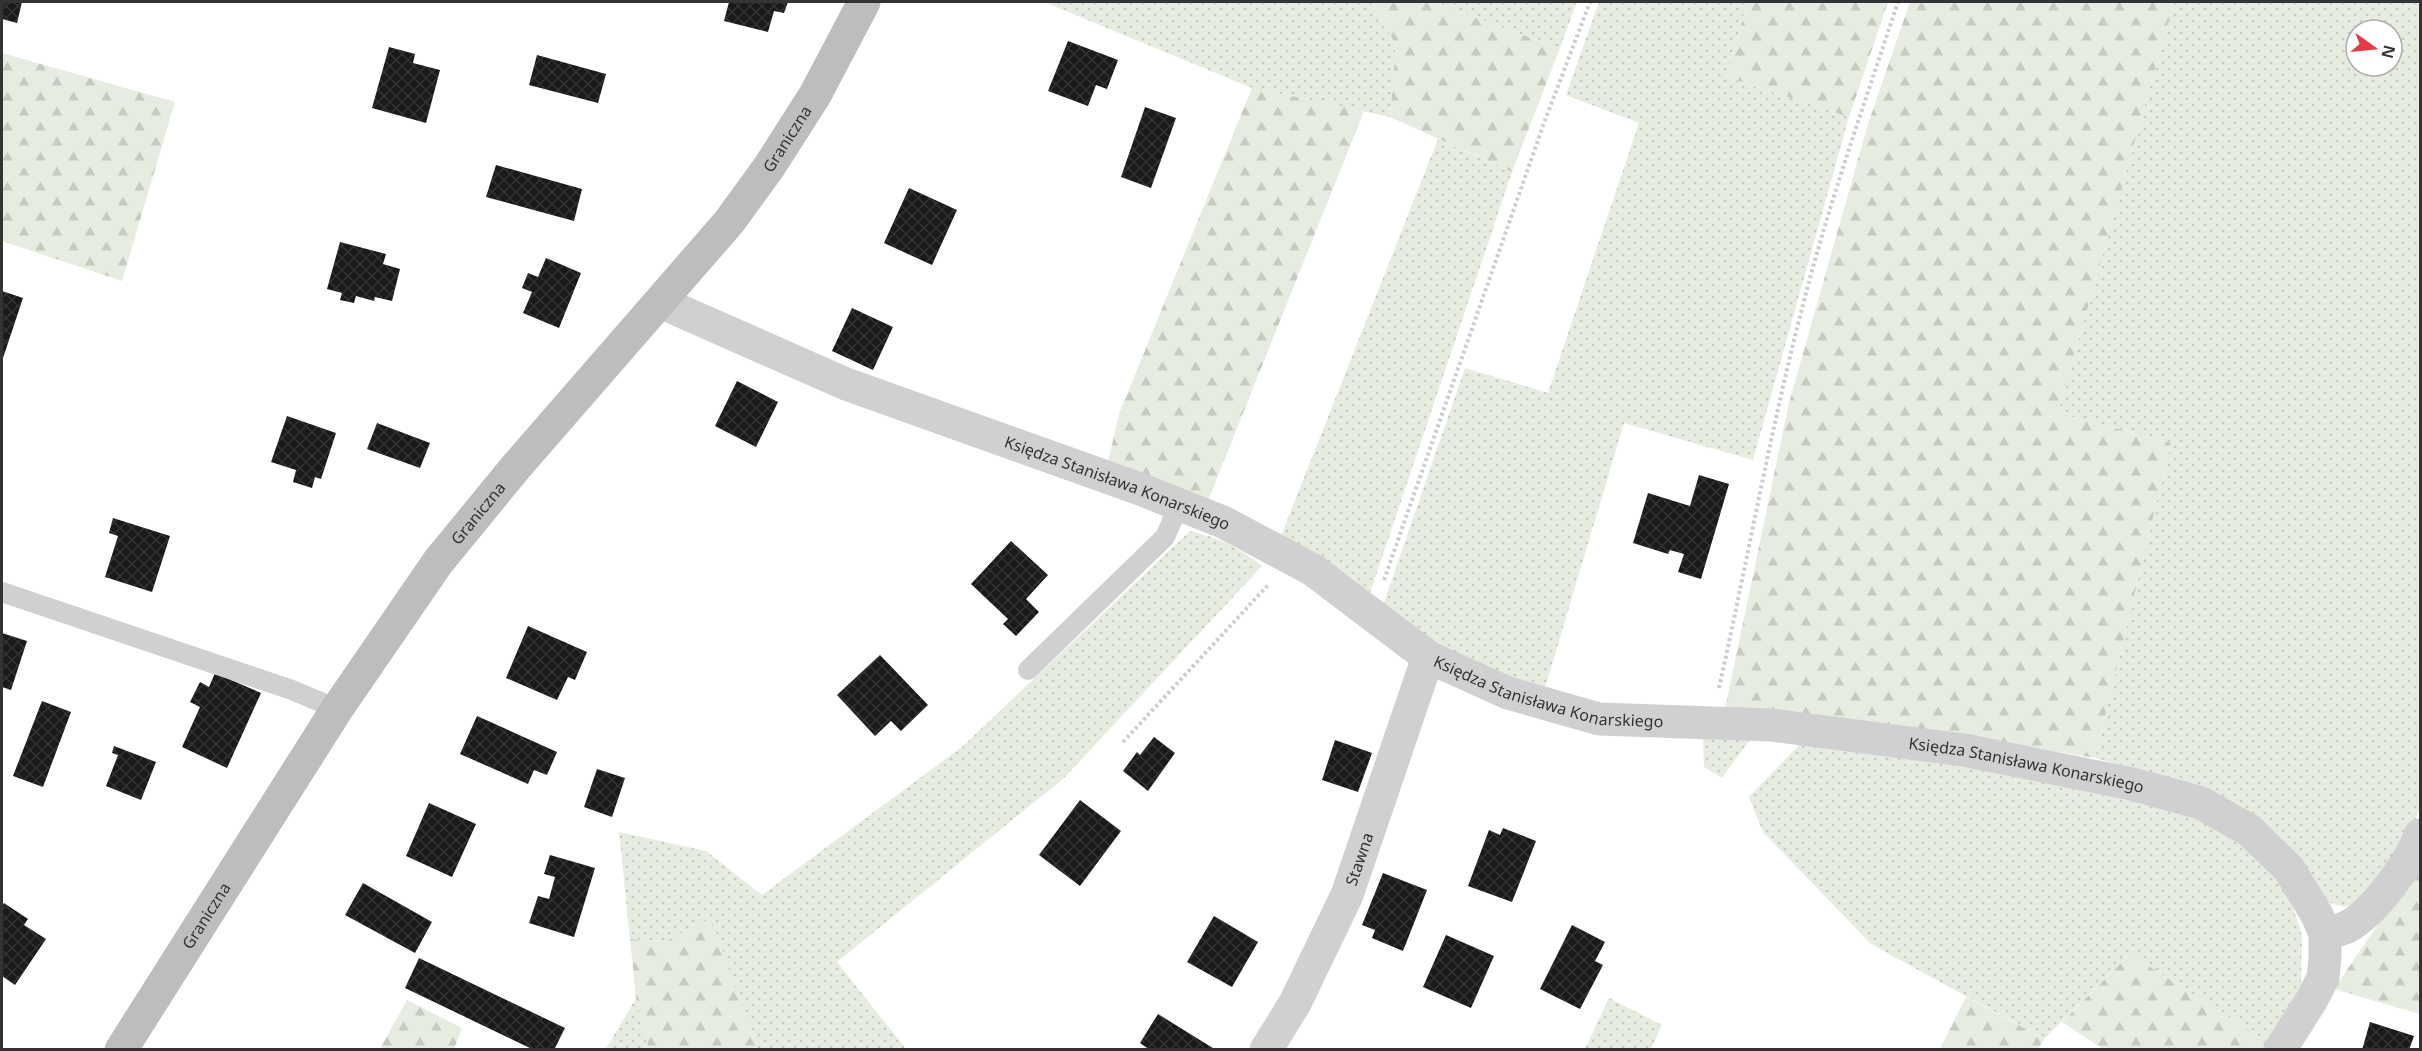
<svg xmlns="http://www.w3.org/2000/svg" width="2422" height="1051" viewBox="0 0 2422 1051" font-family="'Noto Sans',sans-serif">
<defs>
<pattern id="grass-dots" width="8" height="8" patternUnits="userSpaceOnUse" patternTransform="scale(1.5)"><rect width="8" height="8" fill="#e6ecdf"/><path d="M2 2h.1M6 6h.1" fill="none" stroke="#c6cbc0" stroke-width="1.8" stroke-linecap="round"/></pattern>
<pattern id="forest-firs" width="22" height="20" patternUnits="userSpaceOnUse" patternTransform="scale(1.5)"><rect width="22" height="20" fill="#e6ecdf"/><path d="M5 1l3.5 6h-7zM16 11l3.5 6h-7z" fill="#c6cbc0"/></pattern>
<pattern id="building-cross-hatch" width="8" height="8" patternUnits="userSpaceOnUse" patternTransform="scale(1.5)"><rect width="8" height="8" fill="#1a1a1a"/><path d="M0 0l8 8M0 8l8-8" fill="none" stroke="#333"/></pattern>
</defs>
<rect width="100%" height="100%" fill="#fff"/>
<path fill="url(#grass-dots)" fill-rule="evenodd" d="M1044 2H1371L1396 45 1390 117 1252 88Z
M1431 2H1577L1560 48Z
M1599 2H1747L1727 77 1849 117 1753 460 1624 423 1545 688 1495 681 1381 611 1465 368 1548 393 1639 123 1566 95Z
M2174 2H2420V808L2412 829 2359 903 2344 907 2327 902 2220 795 2095 758 2171 443 2058 413ZM2356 30H2392V66H2356Z
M1438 139 1512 172 1368 599 1279 541Z
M1190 531C1217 537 1240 548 1262 566L1064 778 837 962 906 1049H757L711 919 666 941 630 939 619 832 706 851 762 895 963 746Z
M1703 735 1752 737 1722 778 1704 767Z
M1802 742 1956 759 2151 798 2230 833 2286 886 2302 935 2301 984 2285 1017 2269 1043 2130 954 2044 1039 1871 944 1763 832 1749 797Z
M636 998 649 1049H606Z
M1609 998 1662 1025 1651 1049H1585Z"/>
<path fill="url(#forest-firs)" d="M1371 2H1431L1560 48 1512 172 1390 117 1396 45Z
M1747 2H1888L1849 117 1727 77Z
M1910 2H2174L2058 413 2171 443 2095 758 1926 730 1725 709 1789 403 1868 124Z
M2 53 175 102 122 281 2 241Z
M1252 88 1364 111 1207 503 1108 462 1119 414Z
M2420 856V1014L2334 989 2391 905Z
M711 918 757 1049H649L636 998 630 939 666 941Z
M2130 954 2269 1043 2265 1050 2103 1049 2062 1022Z
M1966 997 2044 1039 2038 1049H1940Z
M407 1000 462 1028 454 1049H380Z"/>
<path fill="url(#building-cross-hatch)" d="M2 2H22L17 23 2 19Z
M729 2H788L784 13 774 11 768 32 724 21Z
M1068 41 1118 60 1107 89 1096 85 1088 106 1048 91Z
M389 47 415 54 413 63 440 70 426 123 372 108Z
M537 55 606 74 598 103 529 85Z
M1145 107 1176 118 1151 188 1121 177Z
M496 165 582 189 574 221 486 197Z
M909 188 957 210 932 265 884 243Z
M340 242 386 254 383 264 400 269 392 301 375 297 374 301 356 296 354 303 340 300 342 293 327 289Z
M546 258 581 273 559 328 523 313 532 292 522 288 528 273 538 277Z
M2 291 23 298 2 361Z
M852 308 893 327 873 370 832 351Z
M737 381 778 402 756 447 715 426Z
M287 416 336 433 321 479 315 477 312 488 293 482 296 470 271 462Z
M377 423 430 443 420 468 367 449Z
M1699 475 1729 484 1701 579 1678 572 1684 554 1670 550 1668 554 1633 543 1648 493 1690 506Z
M113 518 170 536 152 592 105 577 118 536 109 533Z
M1011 541 1048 575 1026 599 1039 612 1016 636 1003 624 1008 619 971 584Z
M528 626 587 652 575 680 568 677 557 700 506 678Z
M2 633 27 641 11 690 2 687Z
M880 655 928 705 901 731 891 721 875 736 837 695Z
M215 673 261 693 227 768 182 747 200 707 190 702 200 682 209 687Z
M42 701 71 712 43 787 13 776Z
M477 716 557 752 547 775 534 770 528 784 460 754Z
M1154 737 1175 753 1148 791 1123 771 1137 752 1140 755Z
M1335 740 1372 753 1358 792 1322 780Z
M114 746 156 762 141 800 106 786 118 755 112 753Z
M597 769 625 778 612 817 584 807Z
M1080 800 1121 831 1080 886 1039 855Z
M429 803 476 824 452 877 406 856Z
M1503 828 1536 841 1512 902 1468 886 1489 830 1500 835Z
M550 855 595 868 574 937 529 923 538 896 549 899 555 877 544 874Z
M1383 873 1427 890 1403 951 1372 938 1375 930 1362 925Z
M363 883 432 922 415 953 345 915Z
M4 903 28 919 24 925 46 939 15 985 2 976V906Z
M1214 916 1258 942 1232 987 1187 962Z
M1572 925 1605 942 1595 961 1603 965 1580 1009 1540 989Z
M1446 935 1494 956 1471 1008 1423 987Z
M419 958 565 1028 554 1050H534L405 988Z
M1158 1014 1216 1050H1150L1140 1043Z
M2370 1022 2414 1036 2409 1050H2362Z"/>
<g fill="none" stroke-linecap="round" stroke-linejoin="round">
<path stroke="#cdcdcd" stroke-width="4" stroke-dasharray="3 3" stroke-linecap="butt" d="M1384 580 1544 123 1590 2
M1719 688C1748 558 1771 426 1805 297 1831 197 1866 99 1898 2
M1123 742 1269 584"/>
<path stroke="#d0d0d0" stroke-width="20" d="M2 592 292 690 337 709
M1028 670 1165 537 1179 505"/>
<g stroke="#d0d0d0" stroke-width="33">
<path id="s1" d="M660 302 846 384 1140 489 1223 522 1313 570 1428 657 1508 693 1599 719 1771 725 1964 750 2132 784 2201 803 2249 830 2289 869 2317 915 2325 934V957L2323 978 2311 1001 2280 1050"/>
<path d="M2325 934C2332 932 2340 930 2347 927 2374 913 2410 863 2420 835"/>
<path id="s2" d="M1266 1050 1295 1003 1347 895 1428 657"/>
</g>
<path stroke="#bdbdbd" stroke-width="33" id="s3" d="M121 1050 337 709 438 562 515 468 729 222 769 167 815 95 864 2"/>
</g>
<g text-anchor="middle" stroke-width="6" stroke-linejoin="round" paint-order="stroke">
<g font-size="16" fill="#333" stroke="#fff">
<text dy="6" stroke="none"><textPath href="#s3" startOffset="1131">Graniczna</textPath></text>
<text dy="6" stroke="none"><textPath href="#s1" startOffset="492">Księdza Stanisława Konarskiego</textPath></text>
<text dy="6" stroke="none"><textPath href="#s3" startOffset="645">Graniczna</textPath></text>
<text dy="6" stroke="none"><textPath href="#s1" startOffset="978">Księdza Stanisława Konarskiego</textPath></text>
<text dy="6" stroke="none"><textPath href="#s1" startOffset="1464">Księdza Stanisława Konarskiego</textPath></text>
<text dy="6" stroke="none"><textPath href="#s2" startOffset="213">Stawna</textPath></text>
<text dy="6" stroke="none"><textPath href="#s3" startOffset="159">Graniczna</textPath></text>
</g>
</g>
<rect width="2422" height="1051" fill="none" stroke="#333333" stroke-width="6"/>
<g transform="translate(2374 48) rotate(105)"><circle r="28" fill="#ffffff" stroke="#adadad" stroke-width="1.5"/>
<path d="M0-4.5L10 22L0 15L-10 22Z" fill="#e63946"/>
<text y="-9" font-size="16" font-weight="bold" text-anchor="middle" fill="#333333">N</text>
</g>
</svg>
